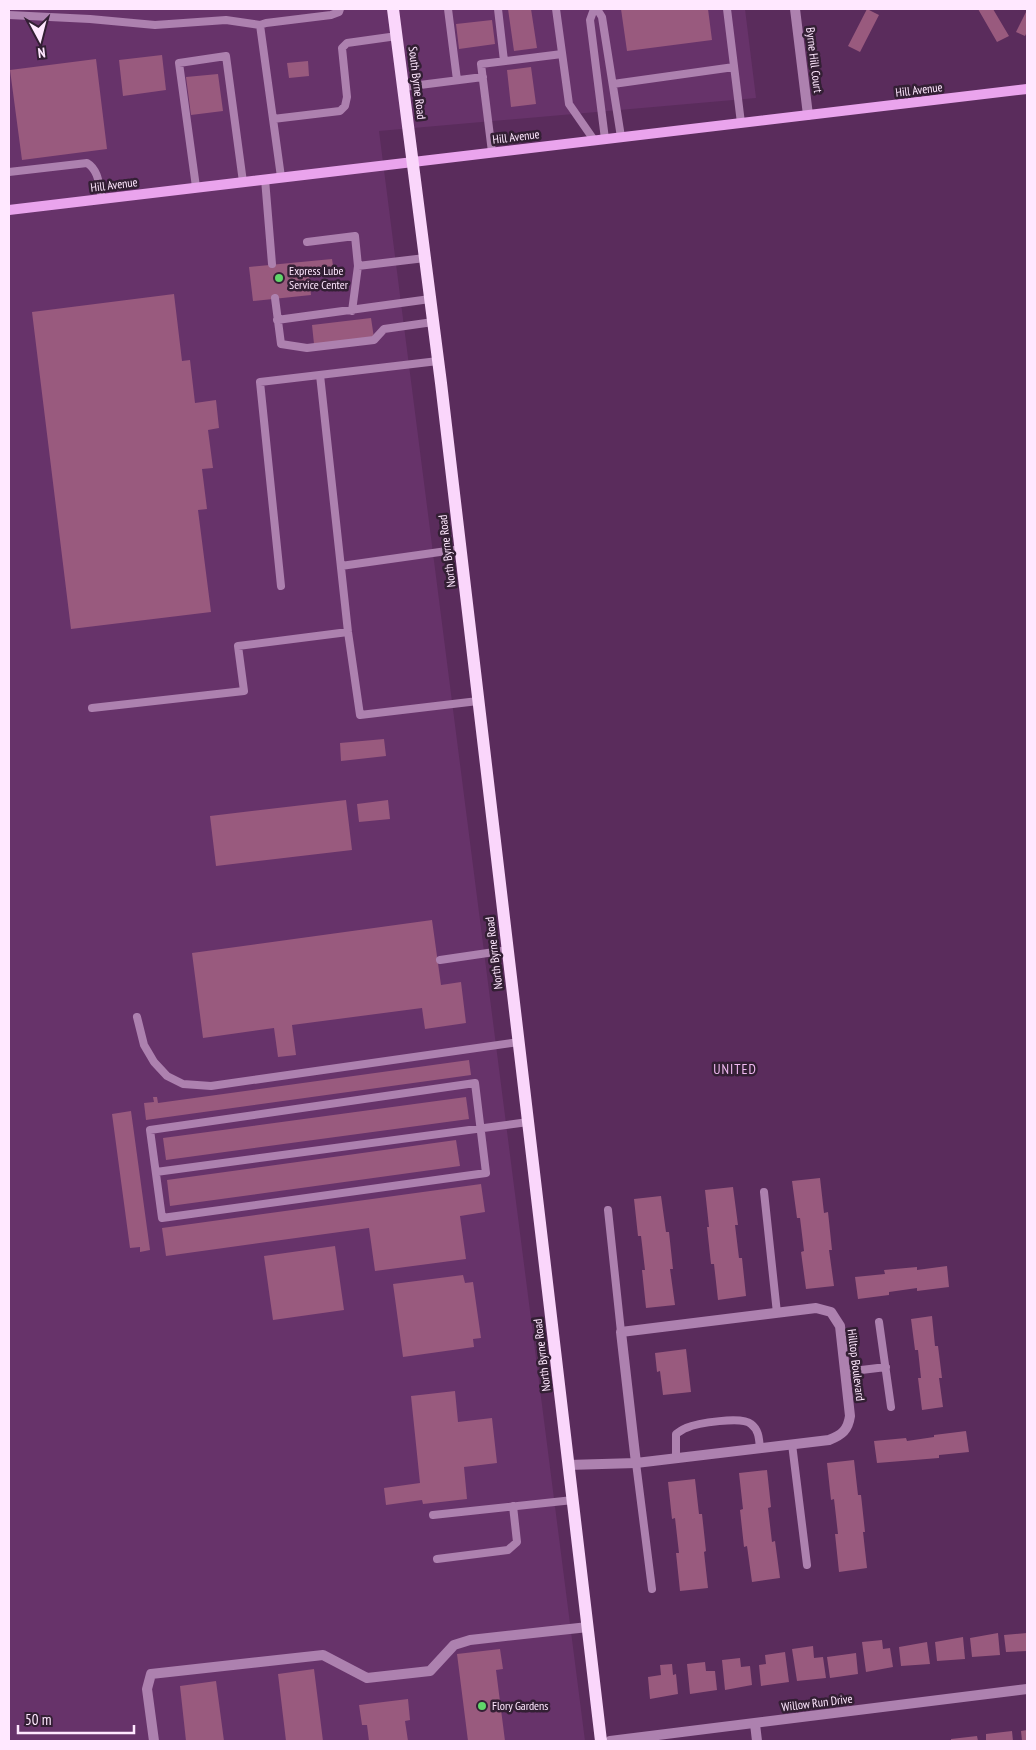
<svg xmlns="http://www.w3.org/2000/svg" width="1036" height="1750" viewBox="0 0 1036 1750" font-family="'PT Sans Narrow',sans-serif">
<rect width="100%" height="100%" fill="#5a2c5c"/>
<path fill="#67336a" d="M9 9H745L756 98 379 131 585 1741H9Z"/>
<path fill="#995a7e" d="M508 9H531L537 48 514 51Z
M621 9H708L712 40 627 51Z
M867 9 879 15 860 52 848 46Z
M978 9H993L1009 36 997 42Z
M1027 10V32L1025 36 1016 32Z
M492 20 495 44 459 49 456 24Z
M162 55 166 90 123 96 119 60Z
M96 59 107 149 22 160 10 70Z
M308 61 309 76 289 78 287 63Z
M531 67 536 104 511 107 507 70Z
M218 74 223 111 191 115 186 77Z
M332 259 334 272 309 275 311 295 253 301 249 267Z
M174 294 182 361 190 360 195 403 216 400 219 428 208 430 213 468 202 469 207 509 198 510 211 612 71 629 32 312Z
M371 318 374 338 314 344 312 325Z
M384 739 386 756 341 761 340 743Z
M346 800 352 850 216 866 210 816Z
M388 800 390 819 359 822 357 804Z
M432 920 441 985 461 982 466 1023 425 1029 422 1008 292 1025 296 1055 278 1057 274 1028 203 1038 192 953Z
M469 1060 471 1075 146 1120 144 1103 154 1102 153 1097H157L158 1103Z
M466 1097 469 1119 166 1160 163 1138Z
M131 1111 150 1250 140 1252V1247L130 1248 112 1114Z
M456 1140 460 1166 170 1206 167 1180Z
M820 1178 824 1213 828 1212 832 1250H829L834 1286 806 1289 801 1252 804 1251 800 1218H797L792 1181Z
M481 1184 485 1212 460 1216 466 1259 375 1271 369 1228 166 1256 162 1228Z
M733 1187 738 1225H735L739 1258H742L746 1296 718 1300 714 1264H711L707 1227H709L705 1190Z
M661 1196 666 1232H669L673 1269H670L675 1305 646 1308 642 1270H645L641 1236H638L634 1199Z
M335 1246 344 1310 273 1320 264 1256Z
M947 1266 949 1287 917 1291V1288L889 1292V1295L858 1299 855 1277 885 1274 884 1270 917 1267V1270Z
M463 1275 465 1283 473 1282 481 1338 473 1339 474 1347 403 1357 393 1284Z
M932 1316 935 1346H938L942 1378H939L943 1407 922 1410 918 1378H921L918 1350H915L911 1319Z
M686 1349 691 1392 663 1395 660 1371 657 1372 655 1353Z
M455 1391 458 1422 492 1418 497 1463 464 1467 467 1499 423 1504 422 1500 386 1505 384 1488 420 1483 411 1396Z
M966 1431 969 1452 939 1455V1458L877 1463 874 1441 906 1438 907 1441 934 1437V1435Z
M854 1460 858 1495H861L865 1532H863L867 1568 839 1572 835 1534H838L834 1499 831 1500 827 1463Z
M767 1470 771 1507 768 1508 772 1542 775 1541 780 1578 752 1582 747 1546 744 1547 740 1510 743 1509 739 1473Z
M695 1479 699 1514H702L706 1551 704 1552 708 1588 680 1591 676 1553H679L675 1518 672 1519 668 1482Z
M998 1633 1000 1655 972 1657 970 1638Z
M1027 1633V1651L1006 1652 1004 1635Z
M963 1637 965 1659 937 1661 935 1642Z
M882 1640 883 1649 890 1648 893 1667 866 1672 862 1642Z
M927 1642 930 1664 901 1666 899 1647Z
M813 1646 814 1658 823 1657 826 1678 797 1681 792 1649Z
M500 1649 503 1669 496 1670 505 1741H468L457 1654Z
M785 1652 789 1682 761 1686 759 1665 766 1664 765 1655Z
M856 1653 858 1674 830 1678 827 1657Z
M740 1658 741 1667 750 1666 752 1685 725 1690 722 1660Z
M705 1662 706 1671H715L717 1690 690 1694 687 1664Z
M672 1664 673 1675 676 1674 678 1694 650 1699 648 1677 661 1675 660 1665Z
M314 1669 323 1741H286L278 1674Z
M216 1681 224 1741H186L180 1686Z
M408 1699 410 1720 405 1721 408 1741H369L367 1725H362L359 1705Z
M1027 1730V1741H1022L1021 1731Z
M1012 1731 1013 1741H986V1734Z
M977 1736 978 1741H951V1739Z"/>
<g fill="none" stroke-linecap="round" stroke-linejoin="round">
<path stroke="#ad81af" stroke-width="8" d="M448 9 457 80
M498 9 504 61
M556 9 569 104 594 140
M594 9 590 20 605 139
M597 9 602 17 621 137
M727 9 741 123
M9 15 90 19 155 25 226 20 260 25
M613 84 734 67
M404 87 483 77
M273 119 340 111 345 106 347 97 342 48 347 43 397 36
M492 152 481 64 562 54
M9 172 87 163C99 170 99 186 102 199
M281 177 260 25 266 23 331 15 339 12 340 9
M265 179 272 264
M196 187 179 63 226 56 243 182
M307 242 355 236 358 266 425 258
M275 298 281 344 307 348 374 340 384 329 433 322
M352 311 358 266
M277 320 430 299
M320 375 348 632 360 715 478 701
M341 566 461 549
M281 586 260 382 438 361
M92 708 244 691 238 646 348 632
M440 960 508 950
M137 1017 144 1045 154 1062 167 1076 183 1084 211 1086 519 1042
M475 1083 486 1173 162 1218 150 1130Z
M156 1172 528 1122
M764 1192 777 1313
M608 1210 621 1332
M879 1322 891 1407
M845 1372 886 1367
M792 1444 807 1565
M676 1458V1434C679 1432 683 1429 686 1428 697 1423 742 1416 751 1424 759 1430 759 1439 760 1448
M636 1463 652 1589
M433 1515 573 1500
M437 1559 508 1550 517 1542 513 1506"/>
<path stroke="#ad81af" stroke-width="10" d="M795 9 808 115
M816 1308 831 1312 840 1326 850 1416C848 1430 842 1435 829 1440L636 1463 621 1332Z
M568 1465 636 1463
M755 1724 757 1741
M154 1741 147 1689 151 1674 323 1655 367 1678 430 1671 454 1645 470 1640 588 1627
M610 1741 1027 1689"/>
<path stroke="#eaa4ed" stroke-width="10" d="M9 210 1027 89"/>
<path stroke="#fad6fb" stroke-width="12" d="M393 9 441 383 601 1741"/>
</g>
<g fill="#60d56a" stroke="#331f34" stroke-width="2">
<circle cx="279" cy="278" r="5"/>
<circle cx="482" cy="1706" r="5"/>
</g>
<g text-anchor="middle" stroke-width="5" stroke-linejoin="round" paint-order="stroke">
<g font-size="12" fill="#ffe8ff" stroke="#331f34">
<text transform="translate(814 60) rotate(83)" y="4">Byrne Hill Court</text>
<text transform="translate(417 83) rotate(83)" y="4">South Byrne Road</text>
<text transform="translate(919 90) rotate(-7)" y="4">Hill Avenue</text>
<text transform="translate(516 137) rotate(-7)" y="4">Hill Avenue</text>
<text transform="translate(114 185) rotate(-7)" y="4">Hill Avenue</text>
<text transform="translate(447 551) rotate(-97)" y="4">North Byrne Road</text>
<text transform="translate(494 953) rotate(-97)" y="4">North Byrne Road</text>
<text transform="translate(542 1355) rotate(-97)" y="4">North Byrne Road</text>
<text transform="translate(856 1365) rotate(83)" y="4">Hilltop Boulevard</text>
<text transform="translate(817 1703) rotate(-7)" y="4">Willow Run Drive</text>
</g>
<g font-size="12" fill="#ffe8ff" stroke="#331f34" text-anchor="start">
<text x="289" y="275">Express Lube<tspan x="289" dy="14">Service Center</tspan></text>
<text x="492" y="1710">Flory Gardens</text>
</g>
<g font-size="14" letter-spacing="1" fill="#f2bbf3" stroke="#331f34">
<text x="735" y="1074">UNITED</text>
</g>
</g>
<rect width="1036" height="1750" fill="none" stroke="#ffe8ff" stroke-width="20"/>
<g transform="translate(40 40) rotate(173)" stroke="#331f34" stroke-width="4" paint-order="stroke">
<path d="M0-4L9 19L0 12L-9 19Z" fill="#ffe8ff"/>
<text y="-8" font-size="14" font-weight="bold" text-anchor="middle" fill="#ffe8ff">N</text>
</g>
<path d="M18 1725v8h116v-8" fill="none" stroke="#ffe8ff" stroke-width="2.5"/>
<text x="25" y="1725" font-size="15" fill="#ffe8ff" stroke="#331f34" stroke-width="4" paint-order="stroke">50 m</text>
</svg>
